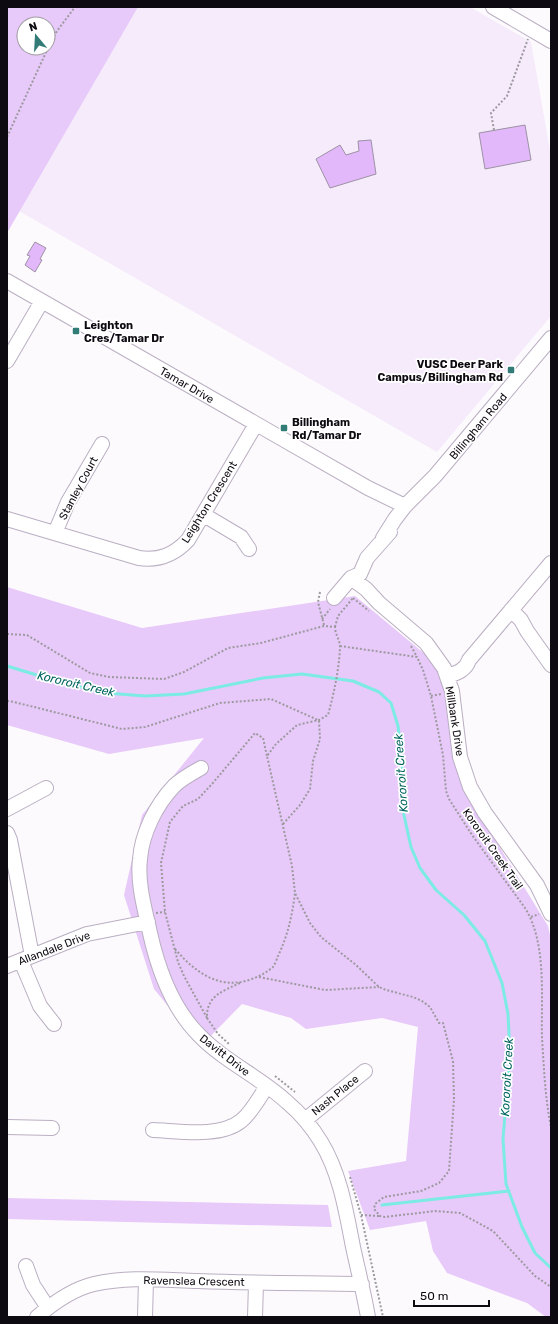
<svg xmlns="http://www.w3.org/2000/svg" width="558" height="1324" viewBox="0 0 558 1324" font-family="Rubik,sans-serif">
<rect width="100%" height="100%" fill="#fdfafe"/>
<path fill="#f5ebfb" d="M138 7H470L531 42 551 156V316L437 452 19 211Z"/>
<path fill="#e7c9fa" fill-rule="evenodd" d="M7 7H138L7 233ZM24 24H48V48H24Z
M7 587 142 628 355 596 432 660 448 697 473 804 548 926 551 940V1317H546L527 1303 447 1273 433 1251 426 1221 370 1230 348 1171 406 1161 418 1027 382 1018 306 1029 291 1018 242 1004 201 1046 154 989 124 895 142 815 204 738 109 754 7 725Z
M7 1198 328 1205 332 1227 7 1219Z"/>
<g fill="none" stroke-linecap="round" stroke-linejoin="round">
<path stroke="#7cebe3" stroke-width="3" d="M7 666 63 683 106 693 145 696 184 694 263 678 302 674 353 681 379 692 391 703 398 726 402 760V806L411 847 420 868 436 890 464 915 485 941 502 983 508 1014 510 1054 503 1139 506 1184 522 1227 535 1253 551 1268
M382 1205 509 1191"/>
</g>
<path fill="#e2b8fb" stroke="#9d92a4" d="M525 125 531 160 485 169 479 133Z
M371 140 376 174 330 188 316 159 340 145 346 155 359 151 358 141Z
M35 242 46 248 40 259 42 260 35 272 25 265 30 256 27 255Z"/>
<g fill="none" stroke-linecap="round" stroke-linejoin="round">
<defs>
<path id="minor" d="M493 7 551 41
M7 281 368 488 405 506
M7 361 42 301
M204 515 241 537 249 549
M7 519 139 558C159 561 174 555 188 540L256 424
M55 533 68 502 102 444
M383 538 395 519 405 506 435 476 551 338
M351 578 366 589 379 603 426 643 444 668 452 691 460 757 470 787 485 813 537 885 551 914
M334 598 351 578 360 574 367 558 390 532
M511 610 521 620 527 631 551 665
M448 676C457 673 466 670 469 660L551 563
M201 768C192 773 181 779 174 786 156 805 142 833 140 859 137 883 145 910 150 933 158 969 172 1008 199 1035 225 1062 260 1077 287 1102 300 1113 312 1127 321 1142 340 1173 346 1211 353 1247 358 1270 364 1294 368 1317
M7 809 46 788
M7 833 10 840 32 956
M21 961 40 1006 54 1024
M7 966 87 934 148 922
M305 1120 365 1071
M7 1127 52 1128
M153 1130C179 1131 220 1138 241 1121 252 1112 259 1098 267 1086
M26 1266 33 1285 48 1308
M37 1317C53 1303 73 1289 94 1284 128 1276 164 1280 198 1281 252 1283 307 1283 362 1284
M145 1317 146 1280
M255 1317 256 1283"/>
</defs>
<use href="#minor" stroke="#baafc2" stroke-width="16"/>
<path stroke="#9d9a9f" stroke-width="2" stroke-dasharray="2 2" stroke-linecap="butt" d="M48 47 57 31 75 7
M494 130 491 113 507 96 528 39
M7 137 48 48
M320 592 318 602 324 625
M353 598 369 611
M322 619 330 609
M335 627 338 616 353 598
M7 634 27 635 90 673 109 677 164 679 184 672 228 648 261 643 324 626 335 627C335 634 340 640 340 647 339 670 334 693 328 715L319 720 297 725 276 744 267 756 292 866 295 893 310 923 321 937 356 965 379 987 386 990 413 997 422 1001 430 1007 439 1023H443L453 1061 454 1099 449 1171 439 1183 421 1191 384 1197 375 1204 374 1209 380 1216 385 1217 435 1211 460 1213 493 1231 535 1276 551 1287
M340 646 417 657 423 670 431 696 443 755 446 791 449 799 472 835 525 908C547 943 541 998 542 1038 544 1068 545 1098 551 1127
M411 646 417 657
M431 696 441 694
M7 701 14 702 122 729 145 727 220 703 271 699 318 720
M283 824 300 805 310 789 313 761 320 739 319 720
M156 913 165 912
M531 917 539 914
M175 949C194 971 218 990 249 980 258 977 266 973 273 967 275 964 277 959 278 956 288 935 292 916 295 893
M259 977 325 990 379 987
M240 983C223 991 206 996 207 1018L184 976 178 962 165 912 161 863 170 822 183 806 198 799 212 784 255 733 263 738 267 756
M207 1018 218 1034 229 1044
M275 1076 295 1092
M350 1177 361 1215 383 1317
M361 1215 379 1216"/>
<use href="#minor" stroke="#fff" stroke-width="14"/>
</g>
<g fill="#337b76" stroke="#fff" stroke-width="1.5">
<rect x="72" y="327" width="8" height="8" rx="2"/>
<rect x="507" y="366" width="8" height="8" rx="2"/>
<rect x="280" y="424" width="8" height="8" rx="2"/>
</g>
<g text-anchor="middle" stroke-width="3.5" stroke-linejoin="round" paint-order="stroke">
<g font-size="11" font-weight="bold" fill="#0e0a11" stroke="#fff" text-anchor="start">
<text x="84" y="329">Leighton<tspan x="84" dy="13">Cres/Tamar Dr</tspan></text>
<text x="503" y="368" text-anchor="end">VUSC Deer Park<tspan x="503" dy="13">Campus/Billingham Rd</tspan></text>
<text x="292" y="426">Billingham<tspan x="292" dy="13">Rd/Tamar Dr</tspan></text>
</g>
<g font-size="11" fill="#0e0a11" stroke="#fff">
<text transform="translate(187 385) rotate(30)" y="4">Tamar Drive</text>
<text transform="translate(478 426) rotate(-50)" y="4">Billingham Road</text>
<text transform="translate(78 488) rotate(-62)" y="4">Stanley Court</text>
<text transform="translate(209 502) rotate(-58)" y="4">Leighton Crescent</text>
<text transform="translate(455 721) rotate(81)" y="4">Millbank Drive</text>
<text transform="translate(493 849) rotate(55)" y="4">Kororoit Creek Trail</text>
<text transform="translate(54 948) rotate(-21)" y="4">Allandale Drive</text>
<text transform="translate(225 1055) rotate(38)" y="4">Davitt Drive</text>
<text transform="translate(335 1095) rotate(-39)" y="4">Nash Place</text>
<text transform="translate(194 1281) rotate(1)" y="4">Ravenslea Crescent</text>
</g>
<g font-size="12" font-style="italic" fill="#006560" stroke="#fff">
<text transform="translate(76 684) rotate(13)" y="4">Kororoit Creek</text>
<text transform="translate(401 773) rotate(-94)" y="4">Kororoit Creek</text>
<text transform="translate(507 1077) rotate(-87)" y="4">Kororoit Creek</text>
</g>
</g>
<rect width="558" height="1324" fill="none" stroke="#0e0a11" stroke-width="16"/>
<g transform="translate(36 36) rotate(342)"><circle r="19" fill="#ffffff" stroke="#9f9da0"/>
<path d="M0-3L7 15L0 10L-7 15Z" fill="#337b76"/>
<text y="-6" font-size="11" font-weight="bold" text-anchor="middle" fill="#0e0a11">N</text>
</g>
<path d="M414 1300v6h75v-6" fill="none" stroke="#0e0a11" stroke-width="2"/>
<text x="420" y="1300" font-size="12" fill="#0e0a11" stroke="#ffffff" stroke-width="3" paint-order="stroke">50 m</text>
</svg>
